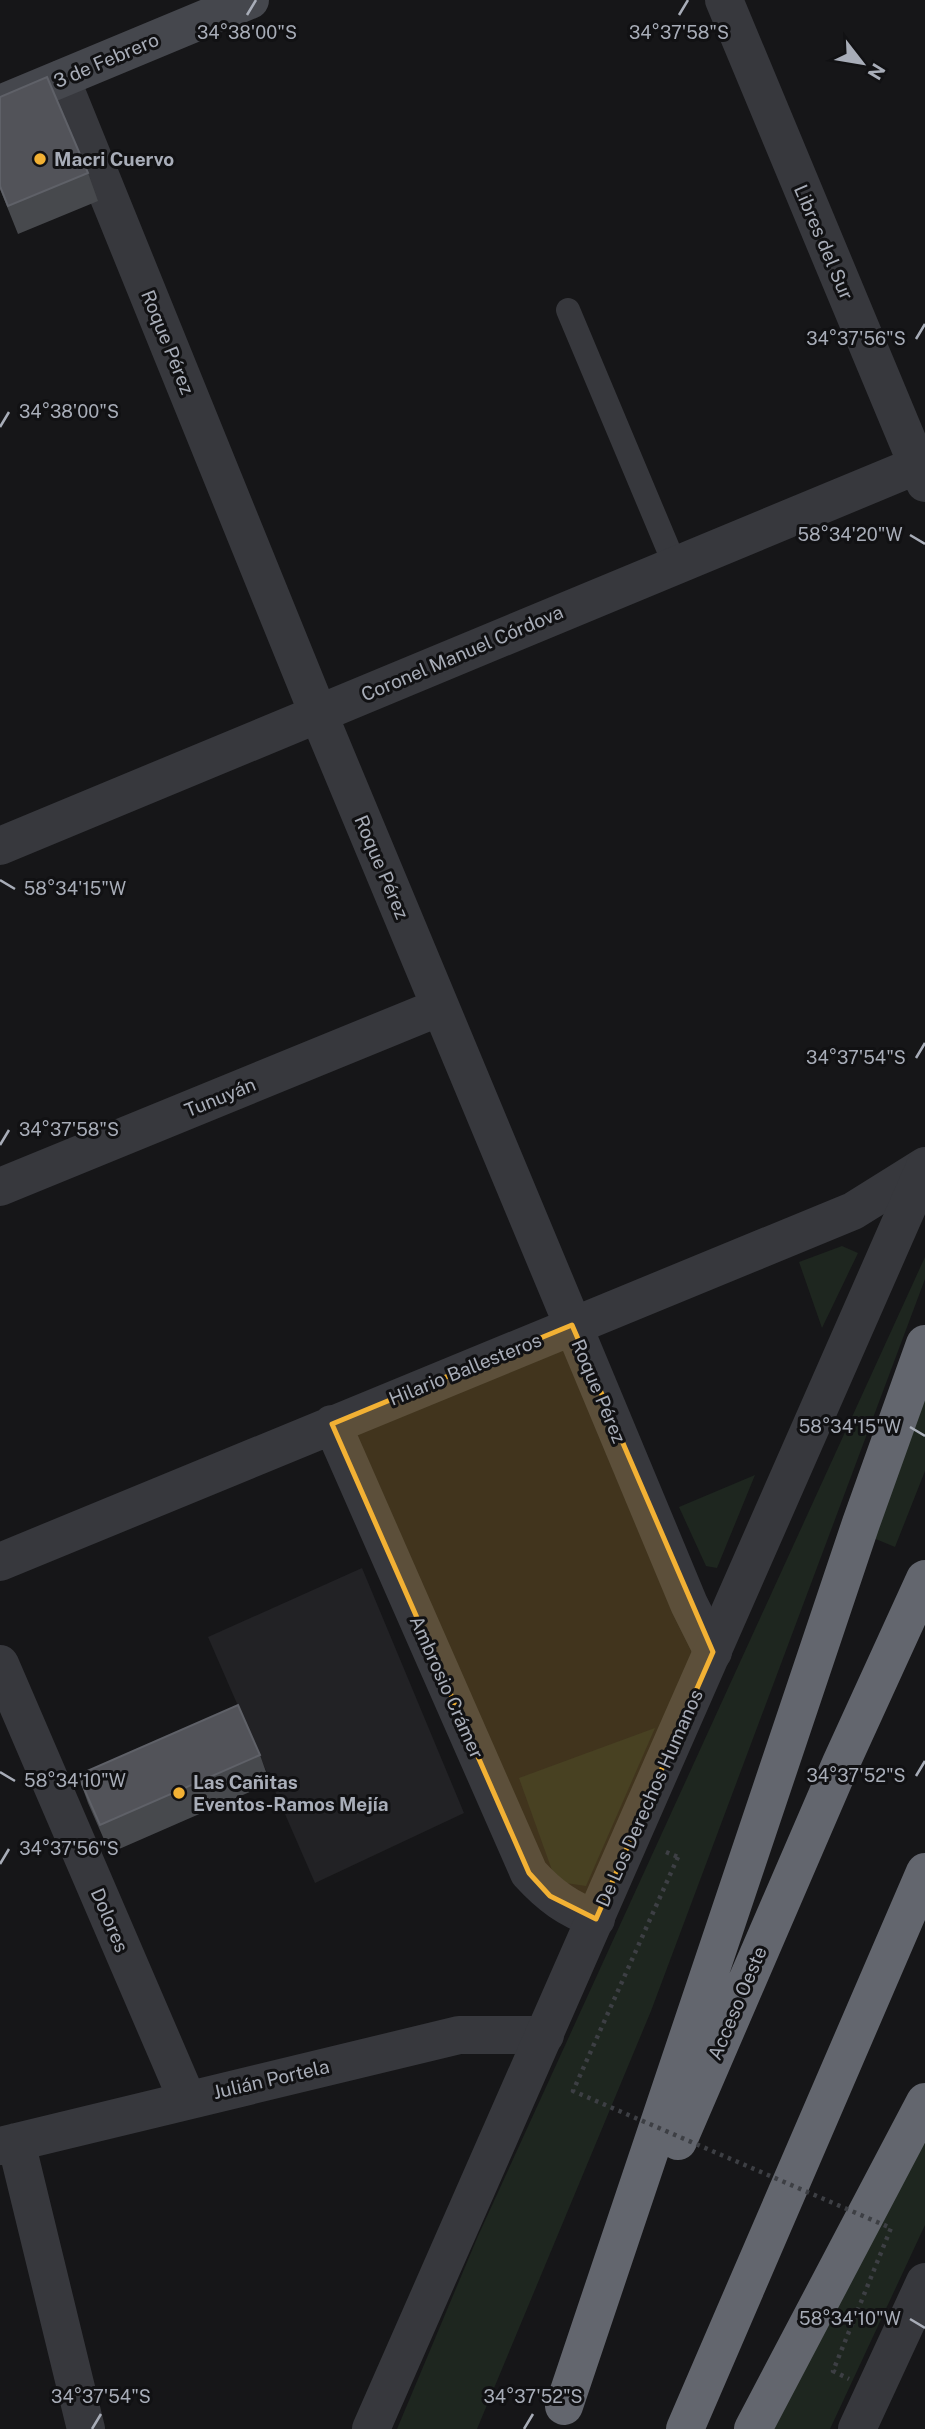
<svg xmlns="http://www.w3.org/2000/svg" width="925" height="2429" viewBox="0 0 925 2429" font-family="'Public Sans',sans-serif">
<rect width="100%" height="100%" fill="#161618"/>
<path fill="#222225" d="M362 1568 464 1813 315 1883 208 1637Z"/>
<path fill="#1e261f" d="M842 1246 858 1253 822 1328 799 1262Z
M925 1257V1279L651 2011 477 2429H397L478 2236Z
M925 1381V1471L895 1547 866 1535Z
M755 1475 717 1568 706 1566 679 1507Z
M655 1728 586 1886 566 1883 553 1873 519 1778Z
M925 2126V2225L830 2429H769Z"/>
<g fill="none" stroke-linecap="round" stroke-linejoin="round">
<path stroke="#3d3f44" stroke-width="4.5" stroke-dasharray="3.5 5" stroke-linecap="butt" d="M666 1852 678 1857"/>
<path stroke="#37383d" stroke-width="24" d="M568 310 675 565"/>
<path stroke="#37383d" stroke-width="38" d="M724 0 925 483
M61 79 318 713 689 1604 713 1652
M0 846 925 462
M0 1187 440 1007
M332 1424 529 1873C550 1896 568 1909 596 1919
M0 1562 853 1211 925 1166
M0 1664 187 2099
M16 2142 86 2429
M0 2146 459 2035H545"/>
<path stroke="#37383d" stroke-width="38" d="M371 2429 925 1167
M857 2429 925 2282"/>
<path stroke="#45474d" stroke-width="38" d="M0 104 250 0"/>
<path stroke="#63666e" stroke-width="38" d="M678 2141 841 1763 925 1579
M564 2406 861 1523 925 1344
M685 2429 925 1872
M753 2429 925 2102"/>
<path stroke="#3d3f44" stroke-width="4.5" stroke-dasharray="3.5 5" stroke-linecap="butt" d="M678 1857 573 2091 891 2228 833 2371 849 2379"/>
</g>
<path fill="#47494d" d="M0 97 88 173 98 201 18 234 0 189Z
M260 1755 270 1783 110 1853 88 1803 78 1775Z"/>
<path fill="#525359" stroke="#5f6168" stroke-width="2" d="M47 77 88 173 8 206 0 186V97Z
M238 1705 260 1755 100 1825 78 1775Z"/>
<path fill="#f2b134" fill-opacity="0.2" stroke="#f2b134" stroke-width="5" stroke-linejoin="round" d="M572 1325 713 1652 596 1919 550 1896 529 1873 332 1424Z"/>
<path fill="none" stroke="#a8adb8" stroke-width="2.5" d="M247 15 256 0M679 15 688 0M916 339 925 324M0 427 9 412M910 535 925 544M0 880 15 889M916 1058 925 1043M0 1145 9 1130M910 1427 925 1436M0 1772 15 1781M916 1776 925 1761M0 1864 9 1849M910 2319 925 2328M92 2429 101 2414M524 2429 533 2414"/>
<g fill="#f2b134" stroke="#111113" stroke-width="2.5">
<circle cx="40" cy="159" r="7"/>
<circle cx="179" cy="1793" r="7"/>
</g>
<g text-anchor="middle" stroke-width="6" stroke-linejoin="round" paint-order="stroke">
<g font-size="19" fill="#a8adb8" stroke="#111113">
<text transform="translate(106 60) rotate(-23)" y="7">3 de Febrero</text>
<text transform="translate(824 242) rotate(67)" y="7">Libres del Sur</text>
<text transform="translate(168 342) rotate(68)" y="7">Roque Pérez</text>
<text transform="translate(462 653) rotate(-23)" y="7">Coronel Manuel Córdova</text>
<text transform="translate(382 867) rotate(67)" y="7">Roque Pérez</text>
<text transform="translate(220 1097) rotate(-22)" y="7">Tunuyán</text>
<text transform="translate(465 1369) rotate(-22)" y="7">Hilario Ballesteros</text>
<text transform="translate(599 1391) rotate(67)" y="7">Roque Pérez</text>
<text transform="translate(447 1687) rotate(66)" y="7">Ambrosio Crámer</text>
<text transform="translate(649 1798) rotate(-66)" y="7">De Los Derechos Humanos</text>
<text transform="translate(110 1920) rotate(67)" y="7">Dolores</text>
<text transform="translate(737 2003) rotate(-67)" y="7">Acceso Oeste</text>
<text transform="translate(271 2079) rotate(-13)" y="7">Julián Portela</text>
</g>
<g font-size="19" font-weight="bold" fill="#a8adb8" stroke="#111113" text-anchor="start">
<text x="54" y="166">Macri Cuervo</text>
<text x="193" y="1789">Las Cañitas<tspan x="193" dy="22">Eventos-Ramos Mejía</tspan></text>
</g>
</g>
<g font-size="18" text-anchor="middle" fill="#a8adb8" stroke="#111113" stroke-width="6" stroke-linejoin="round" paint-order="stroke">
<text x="247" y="39">34°38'00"S</text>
<text x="679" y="39">34°37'58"S</text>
<text x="856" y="345">34°37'56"S</text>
<text x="69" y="418">34°38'00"S</text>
<text x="850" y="541">58°34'20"W</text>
<text x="75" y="895">58°34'15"W</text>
<text x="856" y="1064">34°37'54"S</text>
<text x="69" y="1136">34°37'58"S</text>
<text x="850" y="1433">58°34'15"W</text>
<text x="856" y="1782">34°37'52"S</text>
<text x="75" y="1787">58°34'10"W</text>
<text x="69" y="1855">34°37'56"S</text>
<text x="850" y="2325">58°34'10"W</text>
<text x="101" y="2403">34°37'54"S</text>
<text x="533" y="2403">34°37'52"S</text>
</g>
<g transform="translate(862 63) rotate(121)" stroke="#111113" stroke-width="5" paint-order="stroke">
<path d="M0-5L12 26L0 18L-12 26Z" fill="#a8adb8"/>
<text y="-10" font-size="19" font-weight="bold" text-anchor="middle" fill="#a8adb8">N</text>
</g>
</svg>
